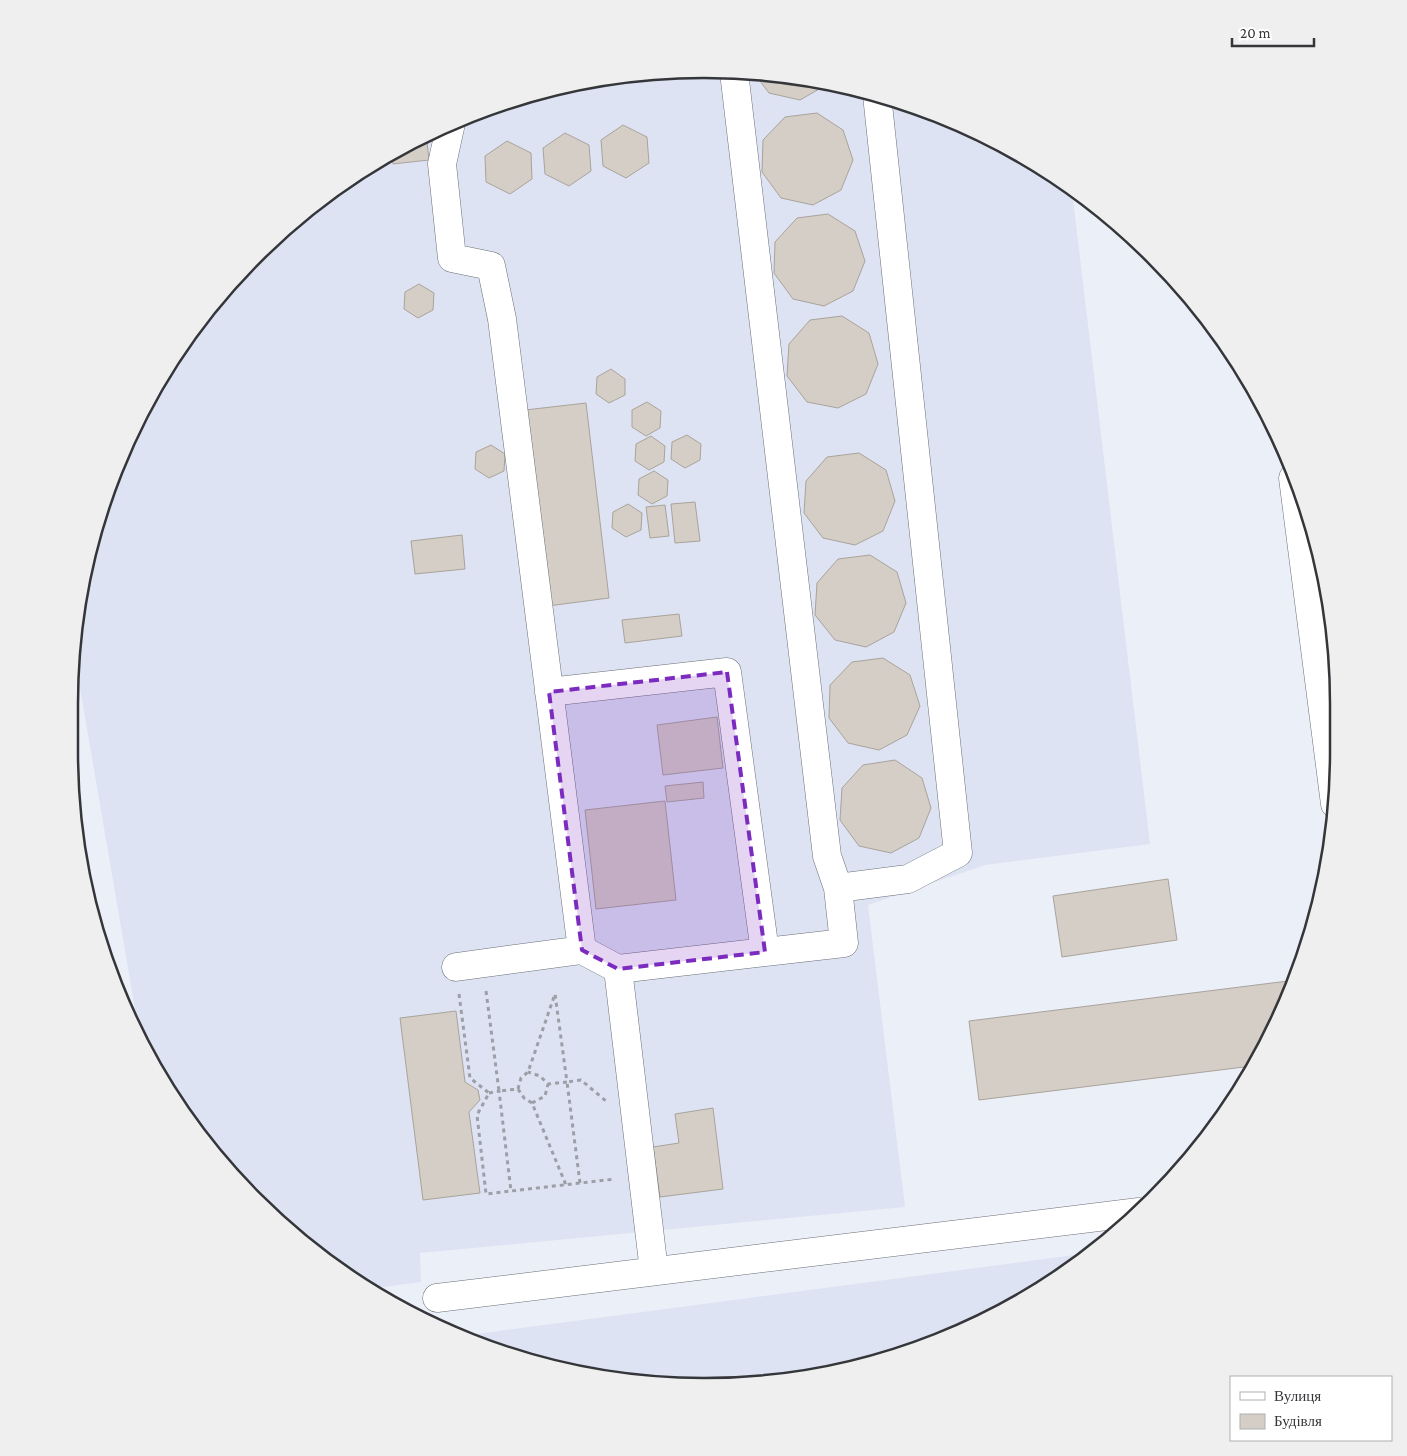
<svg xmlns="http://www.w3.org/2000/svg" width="1407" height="1456" viewBox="0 0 1407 1456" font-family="'Crimson Pro',serif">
<rect width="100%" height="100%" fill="#ebeff8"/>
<path fill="#dde3f3" d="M662 70 786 74 907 102 1021 154 1072 191 1150 844 985 865 868 905 905 1207 420 1253 421 1282 368 1289 285 1230 176 1105 140 1038 73 647 74 620 102 500 154 386 226 285 317 200 423 134 539 90Z
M1090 1253 1021 1302 868 1366 745 1386 621 1382 500 1354 461 1336Z"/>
<path fill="#d4cec6" stroke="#a9a39b" d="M754 73 786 74 828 84 800 100 769 93Z
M817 113 843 130 853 160 841 190 813 205 781 198 762 172 763 140 785 117Z
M623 125 647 137 649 163 626 178 603 166 601 140Z
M426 133 429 160 393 164 392 153Z
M565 133 589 145 591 171 569 186 545 174 543 148Z
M507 141 531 153 532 179 510 194 486 182 485 156Z
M828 214 855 231 865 261 853 291 824 306 793 299 774 273 775 242 797 218Z
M419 284 434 293 433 310 418 318 404 309 405 292Z
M842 316 869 333 878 364 866 394 838 408 807 402 787 376 789 344 810 320Z
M611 369 625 379V395L609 403 596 394 597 377Z
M647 402 661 411 660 428 646 436 632 427V410Z
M586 403 609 598 548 606 525 410Z
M687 435 701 444 700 460 685 468 671 459 672 442Z
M651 436 665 446 664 462 649 470 635 461 636 444Z
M491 445 505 454 504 471 489 478 475 469 476 452Z
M859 453 886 470 895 501 883 531 855 545 823 538 804 513 806 481 827 457Z
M654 471 668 480 667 496 652 504 638 495 639 479Z
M695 502 700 541 675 543 671 504Z
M628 504 642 513 641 530 626 537 612 528 613 512Z
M665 505 669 536 650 538 646 507Z
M462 535 465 569 415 574 411 541Z
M870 555 897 572 906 603 894 632 866 647 835 640 815 615 817 583 838 559Z
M679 614 682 636 625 643 622 620Z
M883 658 910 675 920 706 907 735 879 750 848 743 829 718 830 685 852 662Z
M717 717 723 768 663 775 657 725Z
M895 760 922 778 931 808 919 838 891 853 859 846 840 820 842 788 863 765Z
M703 782 704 798 667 802 665 786Z
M665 801 676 900 596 909 585 810Z
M1168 879 1177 940 1062 957 1053 896Z
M1288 981 1289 991 1273 1033 1252 1066 979 1100 969 1021Z
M456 1011 465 1082 478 1090 480 1100 469 1112 480 1193 423 1200 400 1018Z
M713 1108 723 1189 660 1197 653 1147 679 1143 675 1114Z"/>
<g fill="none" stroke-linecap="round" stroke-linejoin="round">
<defs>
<path id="street" d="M734 72 827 856 838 888
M451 123 442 164 452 258 491 266 502 319 582 950 618 969
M549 692 727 672 765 952
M456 967 582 950
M654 1271 618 969 844 943 838 888 908 879 958 853 877 95
M437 1298 1139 1212"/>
<path id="secondary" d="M1293 478 1335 804"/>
</defs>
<use href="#street" stroke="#6b6f77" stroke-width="29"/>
<use href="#secondary" stroke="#6b6f77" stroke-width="29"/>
<path stroke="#9c9fa6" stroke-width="3" stroke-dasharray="4 4" stroke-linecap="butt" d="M486 991 499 1091 518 1089 524 1098 532 1103 566 1185
M459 994 470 1078 489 1093 477 1115 486 1194 511 1191
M518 1089 521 1078 528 1072 555 994 567 1082 548 1084 540 1076 528 1072
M489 1093 499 1091 511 1191 615 1179
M532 1103 545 1096 548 1084
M580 1183 567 1082 581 1080 606 1101"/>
<use href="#street" stroke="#fff" stroke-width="28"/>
<use href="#secondary" stroke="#fff" stroke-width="28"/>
</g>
<path fill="#7b2cbf" fill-opacity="0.2" stroke="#7b2cbf" stroke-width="4" stroke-dasharray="10 6" stroke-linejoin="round" d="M727 672 765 952 618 969 582 950 549 692Z"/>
<path d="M0 0H1407V1456H0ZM704 78H704A626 626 0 0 1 1330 704V752A626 626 0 0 1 704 1378H704A626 626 0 0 1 78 752V704A626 626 0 0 1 704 78Z" fill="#efefef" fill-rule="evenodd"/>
<path fill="none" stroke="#35363a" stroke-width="2.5" d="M704 78H704A626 626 0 0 1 1330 704V752A626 626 0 0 1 704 1378H704A626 626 0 0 1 78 752V704A626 626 0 0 1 704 78Z"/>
<rect x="1230" y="1376" width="162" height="65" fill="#ffffff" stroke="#aeafb0"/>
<rect x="1240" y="1392" width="25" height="8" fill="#ffffff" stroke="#aeafb0"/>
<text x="1274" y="1401" font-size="15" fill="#35363a">Вулиця</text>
<rect x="1240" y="1414" width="25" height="15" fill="#d4cec6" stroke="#aeafb0"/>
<text x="1274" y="1426" font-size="15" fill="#35363a">Будівля</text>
<path d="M1232 38v8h82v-8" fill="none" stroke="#35363a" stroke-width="2.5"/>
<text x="1240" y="38" font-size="15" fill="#35363a" stroke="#ffffff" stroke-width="4" paint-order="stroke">20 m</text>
</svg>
